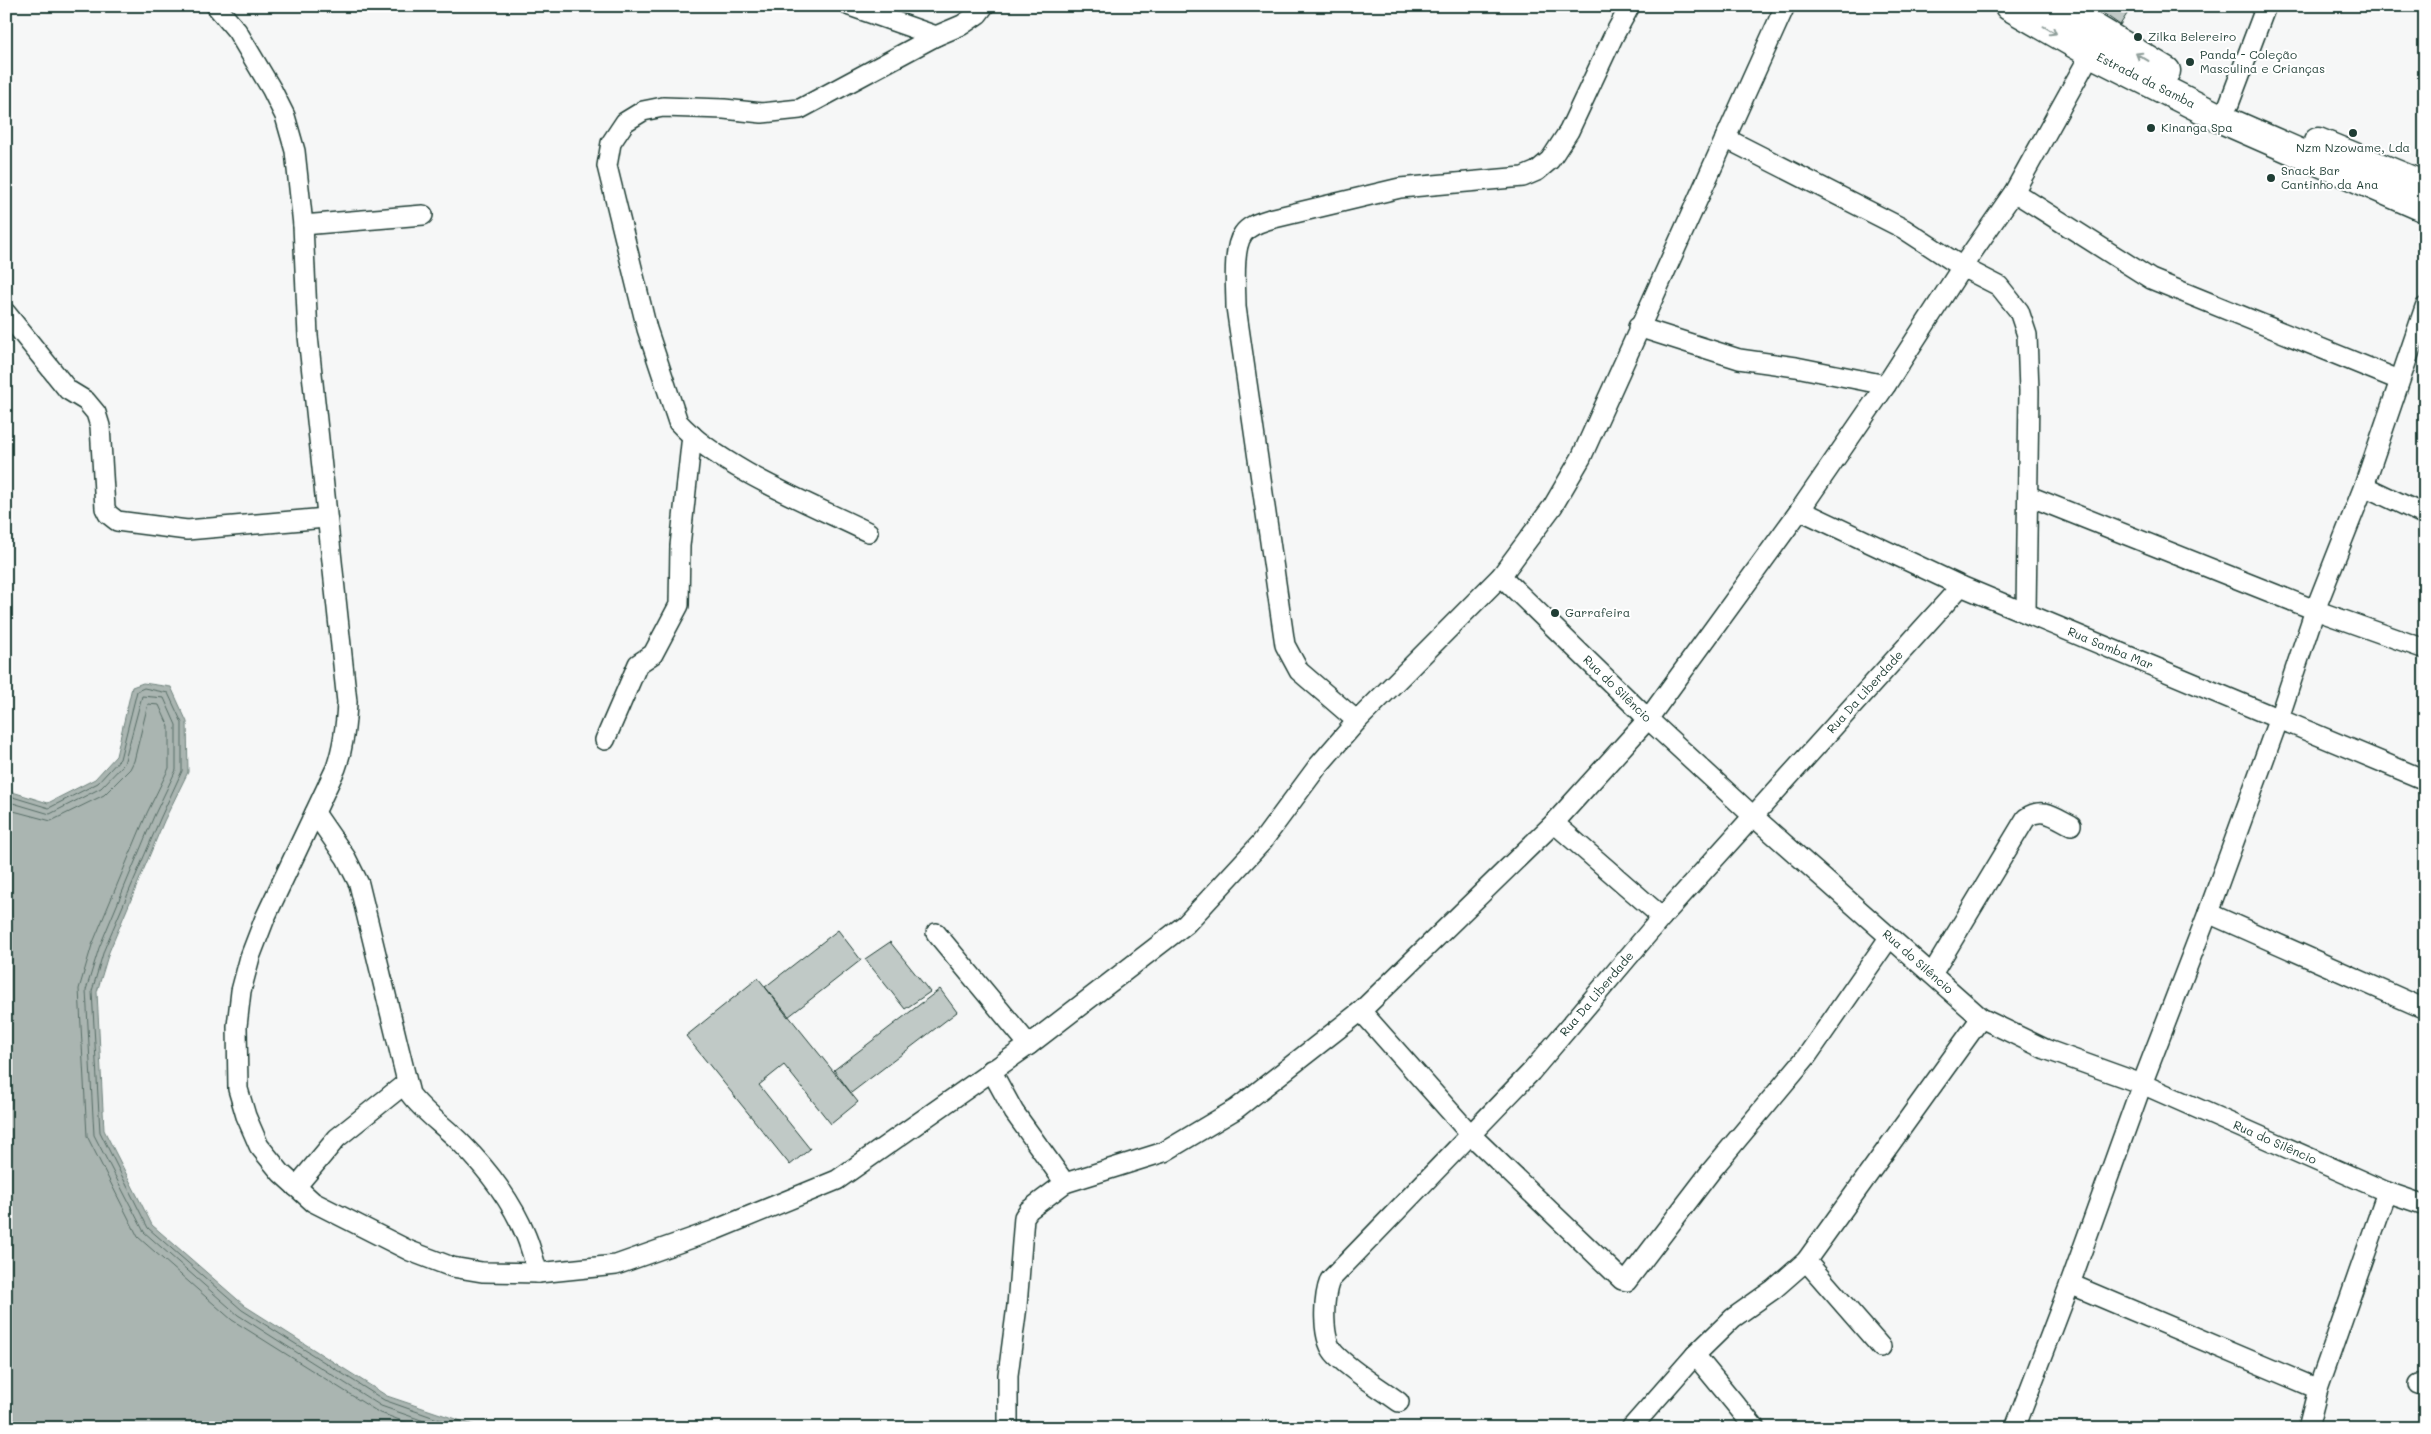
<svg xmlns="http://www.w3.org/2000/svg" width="2431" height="1434" viewBox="0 0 2431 1434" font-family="Mali,sans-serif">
<rect width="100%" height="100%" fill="#f6f7f7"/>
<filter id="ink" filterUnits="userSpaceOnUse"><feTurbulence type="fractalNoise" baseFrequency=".02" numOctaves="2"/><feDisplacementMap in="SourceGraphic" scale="10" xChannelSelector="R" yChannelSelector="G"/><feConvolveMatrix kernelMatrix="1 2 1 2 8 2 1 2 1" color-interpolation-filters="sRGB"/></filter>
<g filter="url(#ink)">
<path fill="#aab5b1" stroke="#72857f" d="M143 683 171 687 187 722 188 772 164 821 109 952 97 992 104 1130 152 1225 245 1306 387 1396 482 1428H6V790L48 803 95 779 116 756 132 687Z"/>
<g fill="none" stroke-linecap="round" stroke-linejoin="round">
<path stroke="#576d66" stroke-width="1" d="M6 795 49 808 98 783 120 759 137 691 144 688 168 693 182 723V771L160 819 104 950 92 991 100 1132 148 1228 242 1310 384 1400 463 1428
M6 801 50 814 101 788 124 764 142 696 164 698 176 725V770L154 816 99 948 86 990 94 1135 144 1232 238 1315 381 1406 444 1428
M6 809 51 821 104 795 130 769 134 761 148 704 159 705 169 727V768L147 813 92 945 79 989 87 1136 138 1237 232 1320 378 1412 421 1428"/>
</g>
<path fill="#c0c9c6" stroke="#1f3d34" d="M2093 6H2132L2120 25Z
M838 930 861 960 788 1017 765 987Z
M890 942 930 992 905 1009 865 959Z
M758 978 858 1102 831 1124 784 1065 759 1085 810 1149 790 1165 686 1036Z
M940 989 957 1012 851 1093 834 1070Z"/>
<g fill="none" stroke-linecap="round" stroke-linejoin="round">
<defs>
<g id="street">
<path d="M216 6 237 31 272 90 285 116 295 151 303 225 308 336 347 702C346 725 344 745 336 768L265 918 250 957 241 991 237 1026 238 1089 246 1116 259 1146 281 1173 313 1202 410 1251 452 1267 482 1272 538 1273 616 1265 715 1230 837 1180 1029 1045 1186 924 1261 843 1318 766 1357 721 1501 576 1553 506 1581 458 1785 6"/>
<path d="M850 6 936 36"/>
<path d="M2229 104 2266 6"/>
<path d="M1725 138 1904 229 1962 267 1999 286 2019 311 2027 335 2029 391 2026 612"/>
<path d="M2014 192 2151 279 2399 380"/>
<path d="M303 225 423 215"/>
<path d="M6 313 68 390 86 401 96 413 100 426 105 508 108 514 117 521 187 530 326 518"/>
<path d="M1638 327 1739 359 1796 367 1886 385"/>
<path d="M2364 486 2425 515"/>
<path d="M2029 496 2315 610 2425 649"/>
<path id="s1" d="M1800 510 1961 586 2425 780"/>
<path d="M868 532C811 504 720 468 678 422L647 329 607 166 611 143 625 122 643 111 663 107 724 109 762 113 800 109 936 36 962 25 978 14 984 6"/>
<path id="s2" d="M1501 576 1648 719 1753 816 1981 1018 2045 1049 2142 1084 2387 1192 2425 1205"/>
<path d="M1357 721 1299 671 1285 645 1236 307C1236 288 1232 249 1243 234 1249 225 1261 222 1270 219L1400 188 1523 177 1537 171 1550 160 1569 131 1613 37 1630 6"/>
<path d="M605 740 638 664 653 654 679 605 680 546 692 435"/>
<path d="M315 813 346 858 359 884 410 1094C425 1114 446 1127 463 1145 488 1170 513 1203 526 1236 531 1248 534 1261 538 1273"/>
<path d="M1554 823 1662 917"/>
<path d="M2208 913 2425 1009"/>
<path d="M936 933 1029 1045"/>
<path d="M1932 974 2026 818C2042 806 2055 817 2071 825"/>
<path d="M1361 1011 1471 1135 1622 1280 1627 1281 1711 1171 1807 1056 1889 938"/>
<path d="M991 1070 1014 1112 1065 1183 1164 1152 1236 1109 1361 1011 1554 823 1648 719 1800 510 1886 385 1962 267 2014 192 2091 53"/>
<path d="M296 1187 337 1138 406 1083"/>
<path d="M1806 1261 1881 1347"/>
<path d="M2070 1284 2318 1389"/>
<path d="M1695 1355 1755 1428"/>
<path d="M2418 1384 2425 1385"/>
<path id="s3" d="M1399 1402C1379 1387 1354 1373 1336 1355 1321 1341 1323 1298 1330 1280L1531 1072 1662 917 1961 586"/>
<path d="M1008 1428V1375L1017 1306 1024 1217 1029 1210 1065 1183"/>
<path d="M1631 1428 1695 1355 1733 1318 1774 1289 1806 1261 1981 1018"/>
<path d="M2015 1428 2070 1284 2142 1084 2208 913 2279 718 2315 610 2364 486 2425 307"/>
<path d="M2308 1428 2318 1389 2387 1192"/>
</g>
<g id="primary">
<path id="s4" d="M2009 6 2091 53 2226 121 2425 208"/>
<path d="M2058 6 2166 71"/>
<path d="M2318 142 2425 186"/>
</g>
</defs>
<use href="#street" stroke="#1f3d34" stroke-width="22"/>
<use href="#primary" stroke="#1f3d34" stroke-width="31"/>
<use href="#street" stroke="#fff" stroke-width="19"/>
<use href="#primary" stroke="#fff" stroke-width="28"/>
</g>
<defs><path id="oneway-shaft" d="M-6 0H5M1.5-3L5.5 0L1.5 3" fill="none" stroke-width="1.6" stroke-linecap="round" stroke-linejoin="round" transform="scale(1.25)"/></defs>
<g stroke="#8f9e9a">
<use href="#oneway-shaft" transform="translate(2050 30) rotate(30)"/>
<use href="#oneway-shaft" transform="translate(2142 57) rotate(-149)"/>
</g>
</g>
<g fill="#1f3d34" stroke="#fff" stroke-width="2">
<circle cx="2138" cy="37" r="5"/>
<circle cx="2190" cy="62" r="5"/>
<circle cx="2151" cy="128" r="5"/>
<circle cx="2353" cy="133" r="5"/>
<circle cx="2271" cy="178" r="5"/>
<circle cx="1555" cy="613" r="5"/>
</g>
<g text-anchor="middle" stroke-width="4" stroke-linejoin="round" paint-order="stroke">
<g font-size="12" fill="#1f3d34" stroke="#fff" text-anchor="start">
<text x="2148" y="41">Zilka Belereiro</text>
<text x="2200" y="59">Panda - Coleção<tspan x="2200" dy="14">Masculina e Crianças</tspan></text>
<text x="2161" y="132">Kinanga Spa</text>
<text x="2353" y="152" text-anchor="middle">Nzm Nzowame, Lda</text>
<text x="2281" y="175">Snack Bar<tspan x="2281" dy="14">Cantinho da Ana</tspan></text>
<text x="1565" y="617">Garrafeira</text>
</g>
<g font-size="12" fill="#1f3d34" stroke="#fff">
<text dy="4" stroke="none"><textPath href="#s4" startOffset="156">Estrada da Samba</textPath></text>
<text dy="4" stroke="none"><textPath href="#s1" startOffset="340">Rua Samba Mar</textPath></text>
<text dy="4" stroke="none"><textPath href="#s2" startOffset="162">Rua do Silêncio</textPath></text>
<text dy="4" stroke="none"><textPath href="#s3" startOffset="952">Rua Da Liberdade</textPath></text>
<text dy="4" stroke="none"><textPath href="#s2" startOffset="568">Rua do Silêncio</textPath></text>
<text dy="4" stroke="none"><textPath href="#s3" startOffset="548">Rua Da Liberdade</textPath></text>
<text dy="4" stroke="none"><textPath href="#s2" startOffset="972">Rua do Silêncio</textPath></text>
</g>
</g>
<rect width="2431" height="1434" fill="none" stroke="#fff" stroke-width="25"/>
<rect x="12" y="12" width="2406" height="1409" fill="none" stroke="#1f3d34" stroke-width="2" filter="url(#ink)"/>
</svg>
